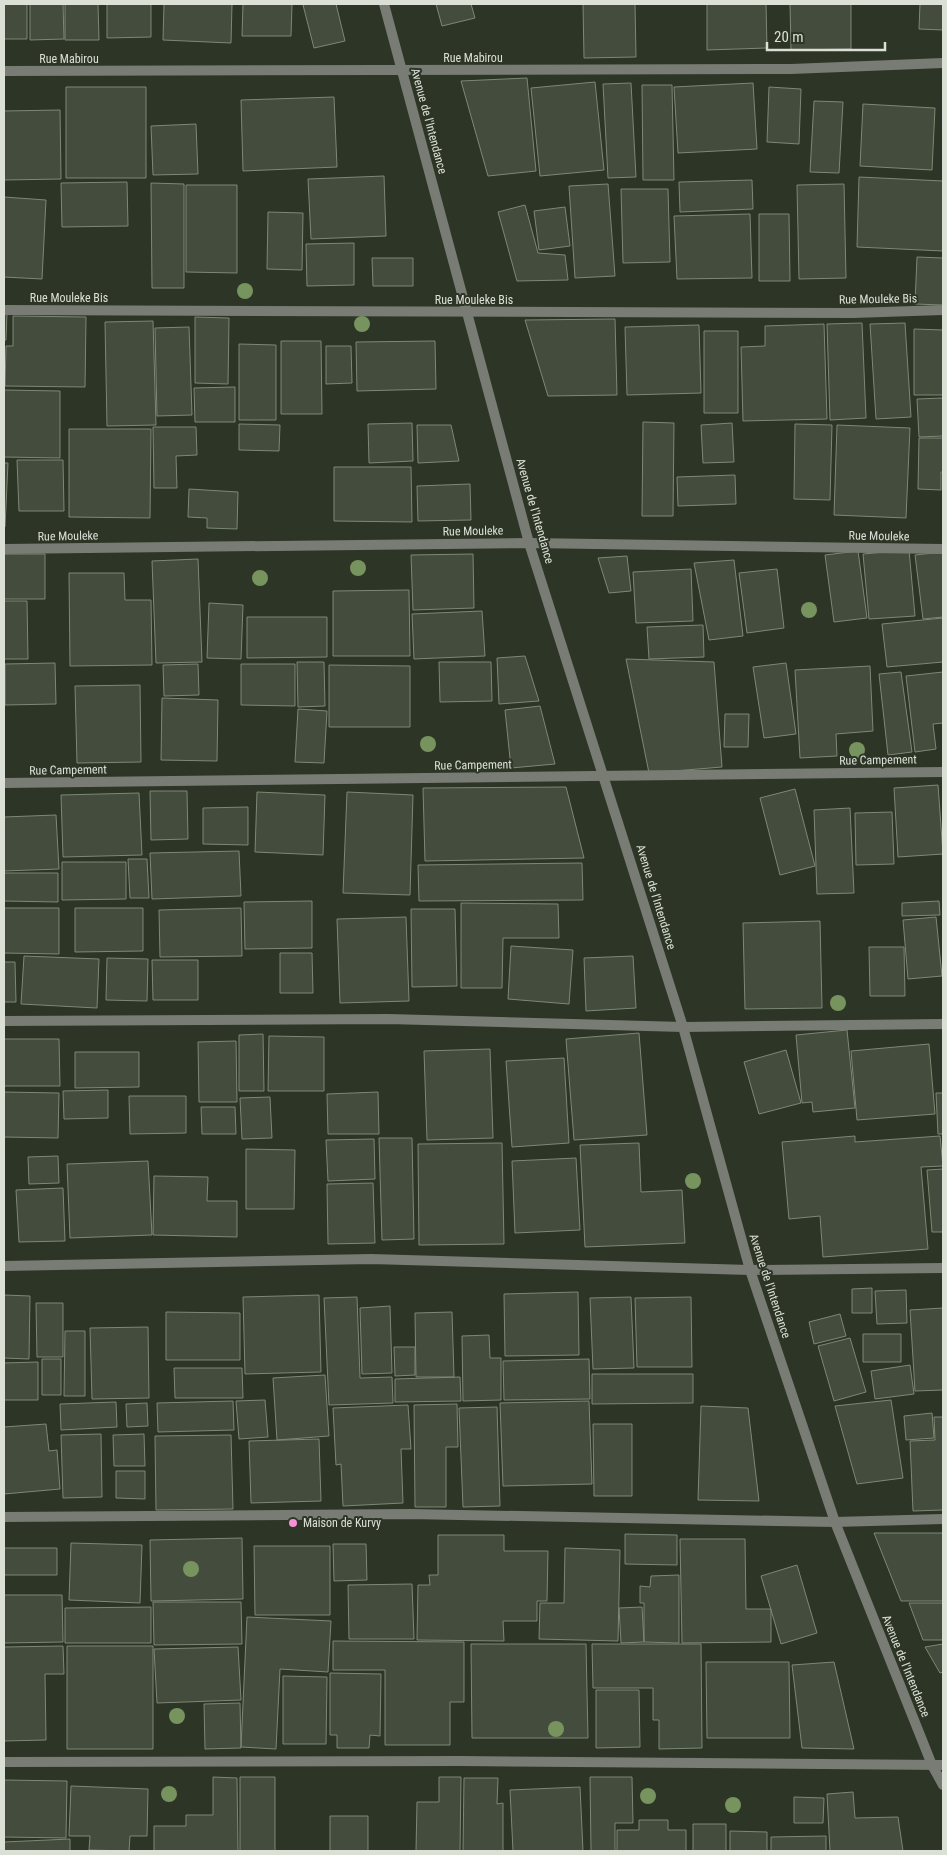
<svg xmlns="http://www.w3.org/2000/svg" width="947" height="1855" viewBox="0 0 947 1855" font-family="'Roboto Condensed',sans-serif">
<rect width="100%" height="100%" fill="#2d3526"/>
<path fill="#444d3d" stroke="#7e8876" d="M4 4H27V39H4Z
M30 4H63L64 39 30 40Z
M65 4H98L99 40H65Z
M107 4H151V37L107 38Z
M164 4H232L231 43 163 40Z
M243 4H292L291 36H242Z
M307 4H336L345 41 314 48 303 5Z
M436 4H471L475 18 442 26Z
M583 4H635L636 57 584 58Z
M707 4H766L767 48 707 50Z
M790 4H851V49L791 50Z
M920 4H943V30L919 29Z
M527 78 536 171 488 176 461 81Z
M595 82 604 170 540 176 531 88Z
M631 83 636 177 608 178 603 84Z
M753 83 757 149 678 153 674 87Z
M642 85H672L674 180H643Z
M66 87H146V178H66Z
M769 87 801 89 799 144 767 142Z
M334 97 337 167 243 171 241 100Z
M814 101 843 102 839 173 810 172Z
M863 104 935 108 932 170 860 166Z
M60 110 61 179 4 180V111Z
M196 124 198 174 153 175 151 126Z
M384 176 386 236 311 239 308 179Z
M859 177 943 181V251L857 247Z
M752 180 753 209 680 212 679 182Z
M127 182 128 226 62 227 61 183Z
M151 183 184 184V288H152Z
M608 184 615 276 575 278 569 186Z
M844 184 846 278 799 279 797 185Z
M186 185H237V273L186 272Z
M621 189H668L670 262 623 263Z
M4 197 46 200 42 279 4 277Z
M525 205 538 253 565 255 568 280 517 281 498 212Z
M565 207 570 246 539 250 534 211Z
M268 212 303 213 302 270 267 269Z
M750 214 752 278 677 279 674 216Z
M759 214H789L790 281H759Z
M354 243V285L307 286 306 244Z
M917 257 943 258V305L915 304Z
M372 258H413V286H373Z
M4 312H7L6 340H4Z
M13 316 86 317 85 387 5 386 6 346H13Z
M195 317 229 318 228 384 195 383Z
M615 319 617 395 548 396 525 320Z
M153 321 156 425 107 426 105 322Z
M862 323 866 418 830 420 827 324Z
M905 323 911 417 876 419 870 324Z
M824 324 827 419 743 421 741 347 765 346V326Z
M699 325 701 393 627 395 625 327Z
M189 327 192 415 157 416 155 328Z
M914 329 943 330V395H914Z
M704 331H738V413H704Z
M281 341H321L322 414H281Z
M435 341 436 389 357 391 356 342Z
M239 344 276 345V420H239Z
M326 346H351L352 383 326 384Z
M235 387V422H195L194 388Z
M4 390 60 391V458L4 457Z
M943 398V436L919 437 917 399Z
M643 422 674 423 673 516H642Z
M412 423 413 461 369 463 368 424Z
M732 423 734 462 703 463 701 425Z
M239 424 280 425 279 451 239 450Z
M795 424 832 425 830 500 794 499Z
M417 425H451L459 461 418 463Z
M837 425 910 428 906 518 834 515Z
M153 427H196L197 455 176 456 177 488H154Z
M69 429H151L150 518 69 517Z
M919 438H943V472H941V490L918 489Z
M17 460H63L64 511H19Z
M4 463H8L5 527H4Z
M334 467H411L412 522 334 521Z
M735 475 736 504 678 506 677 477Z
M470 484 471 520 418 521 417 486Z
M189 489 238 492 237 529 207 528V518L188 517Z
M909 550 915 616 869 619 863 554Z
M858 551 867 618 834 622 825 555Z
M943 552V617L923 619 915 555Z
M4 554H45V599H4Z
M473 554 474 608 413 610 411 555Z
M627 556 631 591 609 593 598 558Z
M198 559 202 662 156 663 152 561Z
M734 560 743 636 709 640 694 563Z
M691 569 693 621 636 623 633 572Z
M777 569 784 628 747 633 739 573Z
M69 573H124L125 600H151L152 665 70 666Z
M409 590 410 656H333V591Z
M4 601H27L28 659H4Z
M209 603 243 605 241 659 207 658Z
M482 611 485 656 414 659 412 614Z
M247 617H327V657L247 658Z
M943 618V662L887 667 882 624Z
M703 625 704 657 649 659 647 627Z
M525 656 539 701 499 704 497 658Z
M626 659 714 662 722 767 649 773Z
M297 662H324L325 706 298 707Z
M439 662H491L492 701 440 702Z
M55 663 56 704 5 705V664Z
M786 663 796 734 764 738 753 667Z
M198 664 199 695 164 696 163 665Z
M241 664H295V706L241 705Z
M329 665 410 666V727H329Z
M870 666 873 731 836 734 837 756 800 758 795 670Z
M901 672 912 752 888 755 879 674Z
M943 672V723L933 724 936 749 915 752 906 676Z
M140 685 141 762 77 763 75 686Z
M162 698 218 700 217 761 161 760Z
M540 706 555 764 511 768 505 710Z
M298 709 327 711 324 763 295 762Z
M725 714H749L748 747H724Z
M938 785 943 854 898 857 894 788Z
M566 787 584 858 425 861 423 788Z
M795 789 815 866 780 875 760 798Z
M150 791H187L188 839 151 840Z
M257 792 325 795 323 855 255 852Z
M347 792 413 795 410 895 343 893Z
M139 793 142 855 63 857 61 795Z
M248 807V845L203 844V808Z
M850 808 854 893 817 894 814 810Z
M892 812 894 864 856 865 855 813Z
M56 815 59 869 4 871V817Z
M239 851 241 896 152 899 150 853Z
M128 859H147L149 898H130Z
M62 862H126V899L62 900Z
M582 863 583 900 419 901 418 865Z
M4 873H58V902L4 901Z
M312 901V948L245 949 244 902Z
M939 901 940 915 902 916V903Z
M461 903 558 904 559 938H503L502 988H461Z
M4 908H59V954L4 953Z
M75 908H143V951L75 952Z
M241 908 242 956 160 957 159 910Z
M411 909H455L457 986 412 987Z
M406 917 409 1001 340 1003 337 919Z
M936 917 942 976 908 979 903 920Z
M820 921 822 1008 745 1009 743 923Z
M511 946 573 950 569 1004 508 999Z
M869 947H904L905 996H870Z
M280 953H312L313 993H280Z
M24 956 99 959 97 1008 21 1004Z
M633 956 636 1008 586 1011 584 958Z
M107 958 148 959 147 1001 106 1000Z
M152 960H198V1000H153Z
M4 962H15L16 1002H4Z
M847 1030 855 1108 813 1112 812 1102 802 1103 796 1035Z
M639 1033 647 1135 574 1140 566 1039Z
M263 1034 264 1091H239V1035Z
M269 1036 324 1037V1091H268Z
M4 1039H59L60 1086H4Z
M236 1041 237 1102H199L198 1042Z
M929 1044 935 1114 857 1120 851 1051Z
M490 1049 493 1138 427 1140 424 1051Z
M786 1050 801 1103 759 1114 744 1062Z
M75 1052H139V1087L75 1088Z
M564 1058 569 1143 512 1147 506 1061Z
M108 1090V1118L64 1119 63 1091Z
M4 1092 59 1093 58 1138 4 1137Z
M378 1092 379 1134H328L327 1094Z
M936 1093H943V1134H938Z
M129 1096H186V1133L130 1134Z
M270 1097 272 1138 242 1139 240 1098Z
M201 1107H235L236 1134H202Z
M855 1136V1142L940 1136 943 1166 921 1167 928 1249 823 1257 820 1216 789 1219 782 1142Z
M379 1138H412L414 1239 382 1240Z
M374 1139 375 1179 328 1181 326 1140Z
M502 1143 504 1244 419 1245 418 1144Z
M639 1143 641 1192 682 1190 685 1243 585 1247 580 1145Z
M246 1149 295 1150 294 1209H246Z
M58 1156 59 1183 29 1184 28 1157Z
M576 1158 580 1230 515 1233 512 1161Z
M148 1161 152 1235 70 1238 67 1164Z
M943 1169V1232H932L927 1170Z
M154 1176 208 1177 207 1201H237V1237L153 1235Z
M373 1183 375 1243 328 1244 327 1184Z
M63 1188 65 1241 19 1242 16 1190Z
M872 1288V1313H852V1289Z
M906 1290 907 1323 877 1324 875 1291Z
M578 1292 579 1355 505 1356 504 1294Z
M4 1295 30 1296 29 1359 4 1358Z
M319 1295 321 1372 245 1374 243 1297Z
M357 1297 360 1378 392 1377 393 1403 329 1405 324 1298Z
M631 1297 634 1368 593 1369 590 1298Z
M691 1297 692 1367H637L635 1298Z
M36 1303H63V1357H37Z
M390 1306 392 1373 362 1374 360 1308Z
M943 1308V1390L915 1391 910 1310Z
M166 1312 240 1313V1360H166Z
M452 1312 454 1377H416L415 1313Z
M840 1314 846 1336 814 1344 809 1322Z
M148 1327 149 1398 92 1399 90 1328Z
M65 1331H85V1396H64Z
M863 1334H901V1362H863Z
M489 1335 490 1358H501V1400L463 1401 462 1336Z
M850 1338 866 1392 834 1401 818 1346Z
M394 1347H415V1375L395 1376Z
M42 1359H61V1395H42Z
M589 1359 590 1399 504 1400 503 1361Z
M38 1362V1400H4V1363Z
M910 1365 914 1394 875 1399 871 1371Z
M174 1368H242L243 1398H175Z
M592 1374H693V1403L592 1404Z
M325 1375 329 1436 277 1440 273 1378Z
M460 1377 461 1401 395 1402V1379Z
M265 1400 268 1437 239 1439 236 1401Z
M891 1400 903 1478 857 1484 835 1406Z
M233 1401 234 1430 158 1432 157 1403Z
M589 1401 592 1484 503 1486 500 1403Z
M116 1402 117 1427 61 1430 60 1404Z
M147 1403 148 1426 127 1427 126 1404Z
M457 1404 458 1447H446V1507H415L414 1405Z
M408 1405 411 1449H401L403 1503 343 1506 341 1464 336 1465 333 1408Z
M701 1406 748 1408 759 1501 698 1500Z
M497 1407 500 1506 463 1507 459 1408Z
M932 1413 934 1438 906 1440 904 1416Z
M934 1417H943V1510L913 1511 910 1441 935 1440Z
M46 1424 49 1451 57 1450 60 1489 4 1494V1427Z
M593 1424H632V1496H594Z
M101 1434 102 1497 63 1498 61 1435Z
M144 1434 145 1466H114L113 1435Z
M231 1435 233 1509 156 1510 155 1436Z
M319 1439 321 1501 251 1503 249 1441Z
M116 1471H145V1499L116 1498Z
M874 1533H943V1601H901Z
M625 1534 677 1535V1565L625 1564Z
M438 1535H504V1551H548L547 1601H537V1621H503L504 1641 417 1640 418 1585H430L429 1575H438Z
M242 1538 243 1599 151 1601 150 1540Z
M680 1539H745L746 1609H771V1642L682 1643Z
M71 1543 142 1545 140 1603 69 1600Z
M333 1544H366L367 1580 334 1581Z
M254 1546H330V1615H255Z
M4 1548H57V1575H4Z
M565 1548 620 1550 618 1641 539 1639 540 1603H564Z
M797 1565 817 1633 781 1644 761 1576Z
M679 1575V1643L644 1642V1603H640V1586L650 1587 651 1576Z
M412 1584 414 1639H349L348 1585Z
M4 1595H62L63 1642 4 1643Z
M153 1602H241L242 1644 154 1645Z
M909 1603H943V1640H923Z
M151 1607V1643H65V1608Z
M642 1607 644 1642 621 1643 619 1608Z
M247 1617 331 1621 328 1672 280 1669 276 1749 241 1747Z
M333 1641 464 1642V1702H450V1745H385V1670H333Z
M471 1644H586L588 1738H472Z
M592 1644H701L702 1748 659 1749V1720H653V1688H593Z
M943 1644V1672L940 1673 925 1647Z
M63 1646 64 1674H45L46 1740 4 1741V1647Z
M67 1646H153V1749H67Z
M238 1647 241 1700 157 1703 154 1649Z
M706 1662H789L790 1738H707Z
M834 1662 854 1749 802 1748 792 1665Z
M330 1673 381 1674 380 1736 370 1735 369 1748H337V1735H330Z
M283 1676 327 1677 326 1744H283Z
M596 1690H639L640 1747 596 1748Z
M240 1703 241 1748 205 1749 204 1704Z
M213 1777 237 1778 238 1851H154V1826H186V1815H213Z
M240 1777H275V1851H240Z
M439 1777H461L460 1851H416L417 1802H439Z
M590 1777H632L633 1823H615V1851H591Z
M464 1778H498L497 1804 503 1803V1851H463Z
M4 1780 67 1781 66 1838 4 1837Z
M71 1786 148 1789 147 1836H130L129 1851 89 1850 90 1836H69Z
M580 1787 583 1851H513L510 1790Z
M853 1792 855 1818 898 1817 903 1851H830L827 1794Z
M794 1797 824 1798 823 1823H794Z
M330 1816H368V1851H330Z
M639 1820H668V1830H686V1851H617V1830H639Z
M693 1824H726V1851H693Z
M730 1831 767 1832V1851H730Z
M826 1836V1851H771V1837Z
M70 1839V1851H4V1842Z"/>
<g fill="none" stroke-linecap="round" stroke-linejoin="round">
<path stroke="#787c74" stroke-width="10" d="M4 71 791 69 943 63
M4 310 853 313 943 310
M4 549 529 543 943 549
M4 783 943 772
M4 1021 388 1019 683 1027 943 1024
M4 1266 371 1259 750 1270 943 1268
M4 1517 410 1514 835 1522 943 1519
M4 1762 461 1761 943 1765"/>
<path stroke="#787c74" stroke-width="10" d="M384 4 529 543 683 1027 750 1270 835 1522 932 1765 943 1785"/>
</g>
<g fill="#77935e">
<circle cx="245" cy="291" r="8"/>
<circle cx="362" cy="324" r="8"/>
<circle cx="358" cy="568" r="8"/>
<circle cx="260" cy="578" r="8"/>
<circle cx="809" cy="610" r="8"/>
<circle cx="428" cy="744" r="8"/>
<circle cx="857" cy="750" r="8"/>
<circle cx="838" cy="1003" r="8"/>
<circle cx="693" cy="1181" r="8"/>
<circle cx="191" cy="1569" r="8"/>
<circle cx="177" cy="1716" r="8"/>
<circle cx="556" cy="1729" r="8"/>
<circle cx="169" cy="1794" r="8"/>
<circle cx="648" cy="1796" r="8"/>
<circle cx="733" cy="1805" r="8"/>
</g>
<circle fill="#f591d3" stroke="#2d3526" stroke-width="2" cx="293" cy="1523" r="5"/>
<g text-anchor="middle" stroke-width="4" stroke-linejoin="round" paint-order="stroke">
<g font-size="12" fill="#dbe0d7" stroke="#2d3526">
<text x="473" y="62">Rue Mabirou</text>
<text x="69" y="63">Rue Mabirou</text>
<text transform="translate(429 121) rotate(75)" y="4">Avenue de l'Intendance</text>
<text x="69" y="302">Rue Mouleke Bis</text>
<text transform="translate(878 299) rotate(-1)" y="4">Rue Mouleke Bis</text>
<text x="474" y="304">Rue Mouleke Bis</text>
<text transform="translate(535 511) rotate(74)" y="4">Avenue de l'Intendance</text>
<text transform="translate(473 531) rotate(-1)" y="4">Rue Mouleke</text>
<text transform="translate(68 536) rotate(-1)" y="4">Rue Mouleke</text>
<text transform="translate(879 536) rotate(1)" y="4">Rue Mouleke</text>
<text transform="translate(878 760) rotate(-1)" y="4">Rue Campement</text>
<text transform="translate(473 765) rotate(-1)" y="4">Rue Campement</text>
<text transform="translate(68 770) rotate(-1)" y="4">Rue Campement</text>
<text transform="translate(656 897) rotate(73)" y="4">Avenue de l'Intendance</text>
<text transform="translate(770 1286) rotate(72)" y="4">Avenue de l'Intendance</text>
<text transform="translate(906 1666) rotate(68)" y="4">Avenue de l'Intendance</text>
</g>
<g font-size="12" fill="#dbe0d7" stroke="#2d3526" text-anchor="start">
<text x="303" y="1527">Maison de Kurvy</text>
</g>
</g>
<rect width="947" height="1855" fill="none" stroke="#dbe0d7" stroke-width="10"/>
<path d="M767 42v8h118v-8" fill="none" stroke="#dbe0d7" stroke-width="2.5"/>
<text x="774" y="42" font-size="15" fill="#dbe0d7" stroke="#2d3526" stroke-width="4" paint-order="stroke">20 m</text>
</svg>
